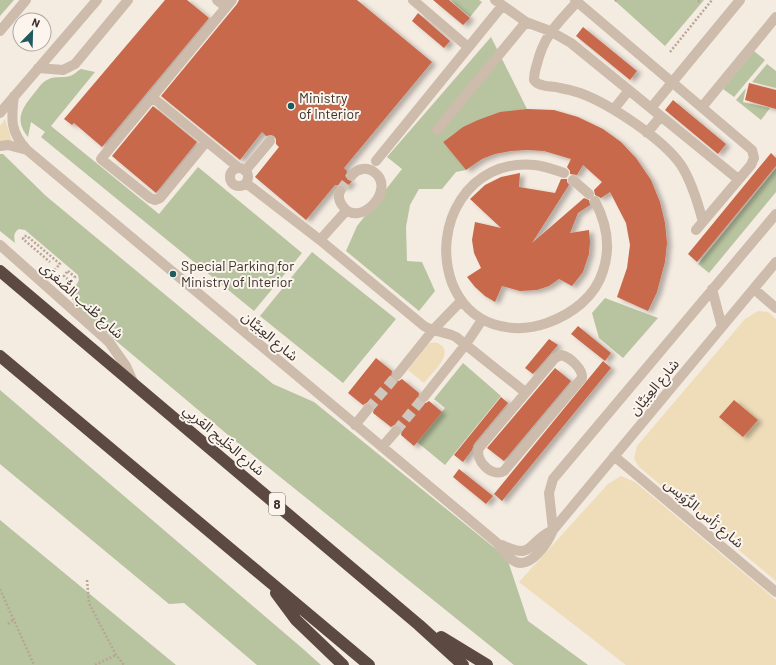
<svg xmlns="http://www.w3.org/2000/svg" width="776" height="665" viewBox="0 0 776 665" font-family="Barlow,'Noto Sans Arabic',sans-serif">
<defs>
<filter id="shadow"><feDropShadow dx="4.5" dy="2.5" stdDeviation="2" flood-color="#0004"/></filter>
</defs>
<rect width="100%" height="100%" fill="#f4ebe1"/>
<path fill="#b8c4a0" d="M0 0H14L0 16Z
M450 0H479L482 2 470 17Z
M614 0H704L665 46Z
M491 37 527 109C491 114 472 119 443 142L466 170 456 172 442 189H419L410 205 406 227 407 261 422 262 435 291 419 311 346 251 357 226 402 169 387 157Z
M754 51 765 60 734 97 723 89Z
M767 64 776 71V88L752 82Z
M81 69 95 72 51 126 159 214 198 167 302 253 254 311 41 137 45 132 31 122 28 137C13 119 23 107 36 91 39 87 43 81 49 79 55 76 64 78 70 76 74 75 77 71 81 69Z
M746 88 743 102 770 108 761 120 736 100Z
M0 154H3L46 196 273 384 314 402 507 558 528 621 588 665H514L228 435 77 308 66 288 69 285 74 286 77 284 79 280 78 275 25 230 19 229C13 233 14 237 15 243L0 231Z
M776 168V192L709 273 698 264Z
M312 252 396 319 343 383 260 316Z
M605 298 658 318 623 358 599 338 592 313Z
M463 363 501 396 445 465 417 442 445 408 434 399Z
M0 390 302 648 321 665H257L184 603 169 604 0 464Z
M0 520 176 665H0Z"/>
<path fill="#efdcb8" d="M5 119 12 141 0 142V126Z
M758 311 768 312 776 319V581L638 466 634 458 637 446 745 319Z
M430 343C435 342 438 342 442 346 452 356 431 374 424 383L408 370 427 345Z
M621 476 635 482 776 600V665H626L519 582 608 484Z"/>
<path fill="#c8694b" filter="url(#shadow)" d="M165 0H187L209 18 102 147 74 123 72 125 64 119Z
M239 0H357L432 62 344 168 347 171 346 177 348 180 352 181 346 188 342 185H335L306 220 255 177 279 147 276 144V139L274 136 271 135 266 136 262 132 240 160 161 96 237 4Z
M433 0H449L470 18 463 25Z
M418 13 450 41 444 48 412 21Z
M583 27 637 71 630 80 576 36Z
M749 83 776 90V109L745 100Z
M673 100 726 144 718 154 665 110Z
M153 106 197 142 156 193 112 156Z
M527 109 554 110 578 117 603 129 621 142 636 158 651 180 660 202 665 223 667 243 665 262 657 292 648 311 617 297 627 268 630 245 626 223 610 192 601 198 595 195 594 190 602 182 583 165 577 175 570 174V171L567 167 571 159 544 151 527 150 511 151 495 154 482 159 466 170 443 142 463 127 478 120 500 112Z
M771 153 776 158V166L697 262 688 254Z
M520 173 519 187 555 193 561 179H567V182L569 185 532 243 584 198 589 200 590 205 578 213 570 233 589 230 590 242 589 254 583 272 572 286 559 279 549 286 537 290 520 291 502 286 495 302 485 296 475 287 467 277 481 268 474 253 472 240 475 222 501 228 470 199 485 185 501 177Z
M578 326 611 353 605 361 571 334Z
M549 339 558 345 533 374 525 368Z
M376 358 392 371 391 377 393 380 399 381 402 379 419 393 418 399 420 402 426 403 429 401 442 412 414 446 401 435 402 429 400 426 394 425 391 427 373 413 374 407 372 404 366 403 363 405 348 393Z
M603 361 611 368 502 501 494 494Z
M555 368 571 381 504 461 487 448Z
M501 397 508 403 474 444 472 450 463 462 454 455Z
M734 400 758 420 743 437 719 417Z
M459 469 493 496 486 504 453 477Z"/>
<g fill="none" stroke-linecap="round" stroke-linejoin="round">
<path stroke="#cfc6bd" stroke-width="10" stroke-dasharray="10 5" stroke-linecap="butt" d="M340 191 352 175
M368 409 397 375
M396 431 424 397"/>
<path stroke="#b9a596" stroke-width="2.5" stroke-dasharray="2 2" stroke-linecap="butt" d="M615 1 616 0
M698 2 700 0
M670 52 712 0
M67 272 64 276 71 282 75 277 68 271
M49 276 60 264 27 236H24L23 239 50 262
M87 580 89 603 116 655 124 665
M0 589 34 665
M8 624 13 620
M95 665 116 655"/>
<path stroke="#cdbbac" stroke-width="10" d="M217 0 226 7
M413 0 468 47
M495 0 526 22 550 31 571 43 738 179
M575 0 752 150 754 158 751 165 696 230
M577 2C558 23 544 35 537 64 535 70 534 75 534 80 536 82 536 83 539 84 545 87 553 86 560 88 566 89 574 91 580 93 610 104 663 139 681 165 692 182 698 203 703 222
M0 31 26 0
M38 68 63 70 75 64 128 0
M14 96C11 119 10 132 27 150L496 542C502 548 508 559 516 562 532 568 548 542 553 530L776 262
M152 97 239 168
M702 107 776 17
M651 108 740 0
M614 109 629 90
M0 113 97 0
M437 130 526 22
M647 133 661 116
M206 142 160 198 155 200 150 198 101 159 232 0
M0 146 8 145 27 150
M376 161 502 6
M230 177a9 9 0 1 1 18 0a9 9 0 1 1-18 0Z
M245 171 270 141
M564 173C555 170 545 166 535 165 469 158 431 225 452 283 460 303 473 317 493 324 511 330 530 329 547 323 572 314 595 297 603 271 611 247 607 224 595 201
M573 180 589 194
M246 183 320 240 424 326C434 332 446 332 456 337L525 392
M340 191C338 196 339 201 342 205 358 231 398 189 374 172 367 167 358 168 352 175
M320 240 346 211
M0 245 109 342 126 366 134 384
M712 289 722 327
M754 289 776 308
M561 355C570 357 583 369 582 378L504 471C492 478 474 460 479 448L555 358Z
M397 375 433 330 461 301
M424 397 466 344 482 320
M355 425 368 409
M382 447 396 431
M614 456 776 592
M553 530 549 493 553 479 776 214
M502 545C535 561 527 541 553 530"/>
<path stroke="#5c4a42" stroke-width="12" d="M0 271 419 625 463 665
M0 356 369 665
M276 593 296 620 343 665
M441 637 487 665"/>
</g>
<g fill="#1f5a5e" stroke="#fbf5ee" stroke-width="1.5">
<circle cx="291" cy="106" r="4"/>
<circle cx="173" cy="274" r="4"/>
</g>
<g text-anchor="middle" stroke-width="4" stroke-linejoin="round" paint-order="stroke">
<rect fill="#fbf5ee" stroke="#756b66" stroke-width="1" x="269" y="493" width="16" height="22" rx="3"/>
<g font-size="13" font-weight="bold" fill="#3b302b">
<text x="277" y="509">8</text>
</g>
<g font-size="14" fill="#3b302b" stroke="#fbf5ee" text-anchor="start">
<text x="299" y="103">Ministry<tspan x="299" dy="16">of Interior</tspan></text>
<text x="181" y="271">Special Parking for<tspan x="181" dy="16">Ministry of Interior</tspan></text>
</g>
<g font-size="14" fill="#3b302b" stroke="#fbf5ee">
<text transform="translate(82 300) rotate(42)" y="5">شارع طُنب الصُّغرَى</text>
<text transform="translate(270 336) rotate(40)" y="5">شارع العِبَيَّان</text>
<text transform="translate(654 387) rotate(-50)" y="5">شارع العِبَيَّان</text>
<text transform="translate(224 440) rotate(40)" y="5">شارع الخَلِيج العَربِي</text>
<text transform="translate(704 513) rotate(40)" y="5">شارع رَأس الرُّوَيس</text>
</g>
</g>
<g transform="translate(32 32) rotate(23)"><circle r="19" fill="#fbf5ee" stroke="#aea6a0"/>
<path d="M0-3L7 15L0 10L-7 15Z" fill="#1f5a5e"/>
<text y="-6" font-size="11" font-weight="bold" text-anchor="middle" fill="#3b302b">N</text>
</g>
</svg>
